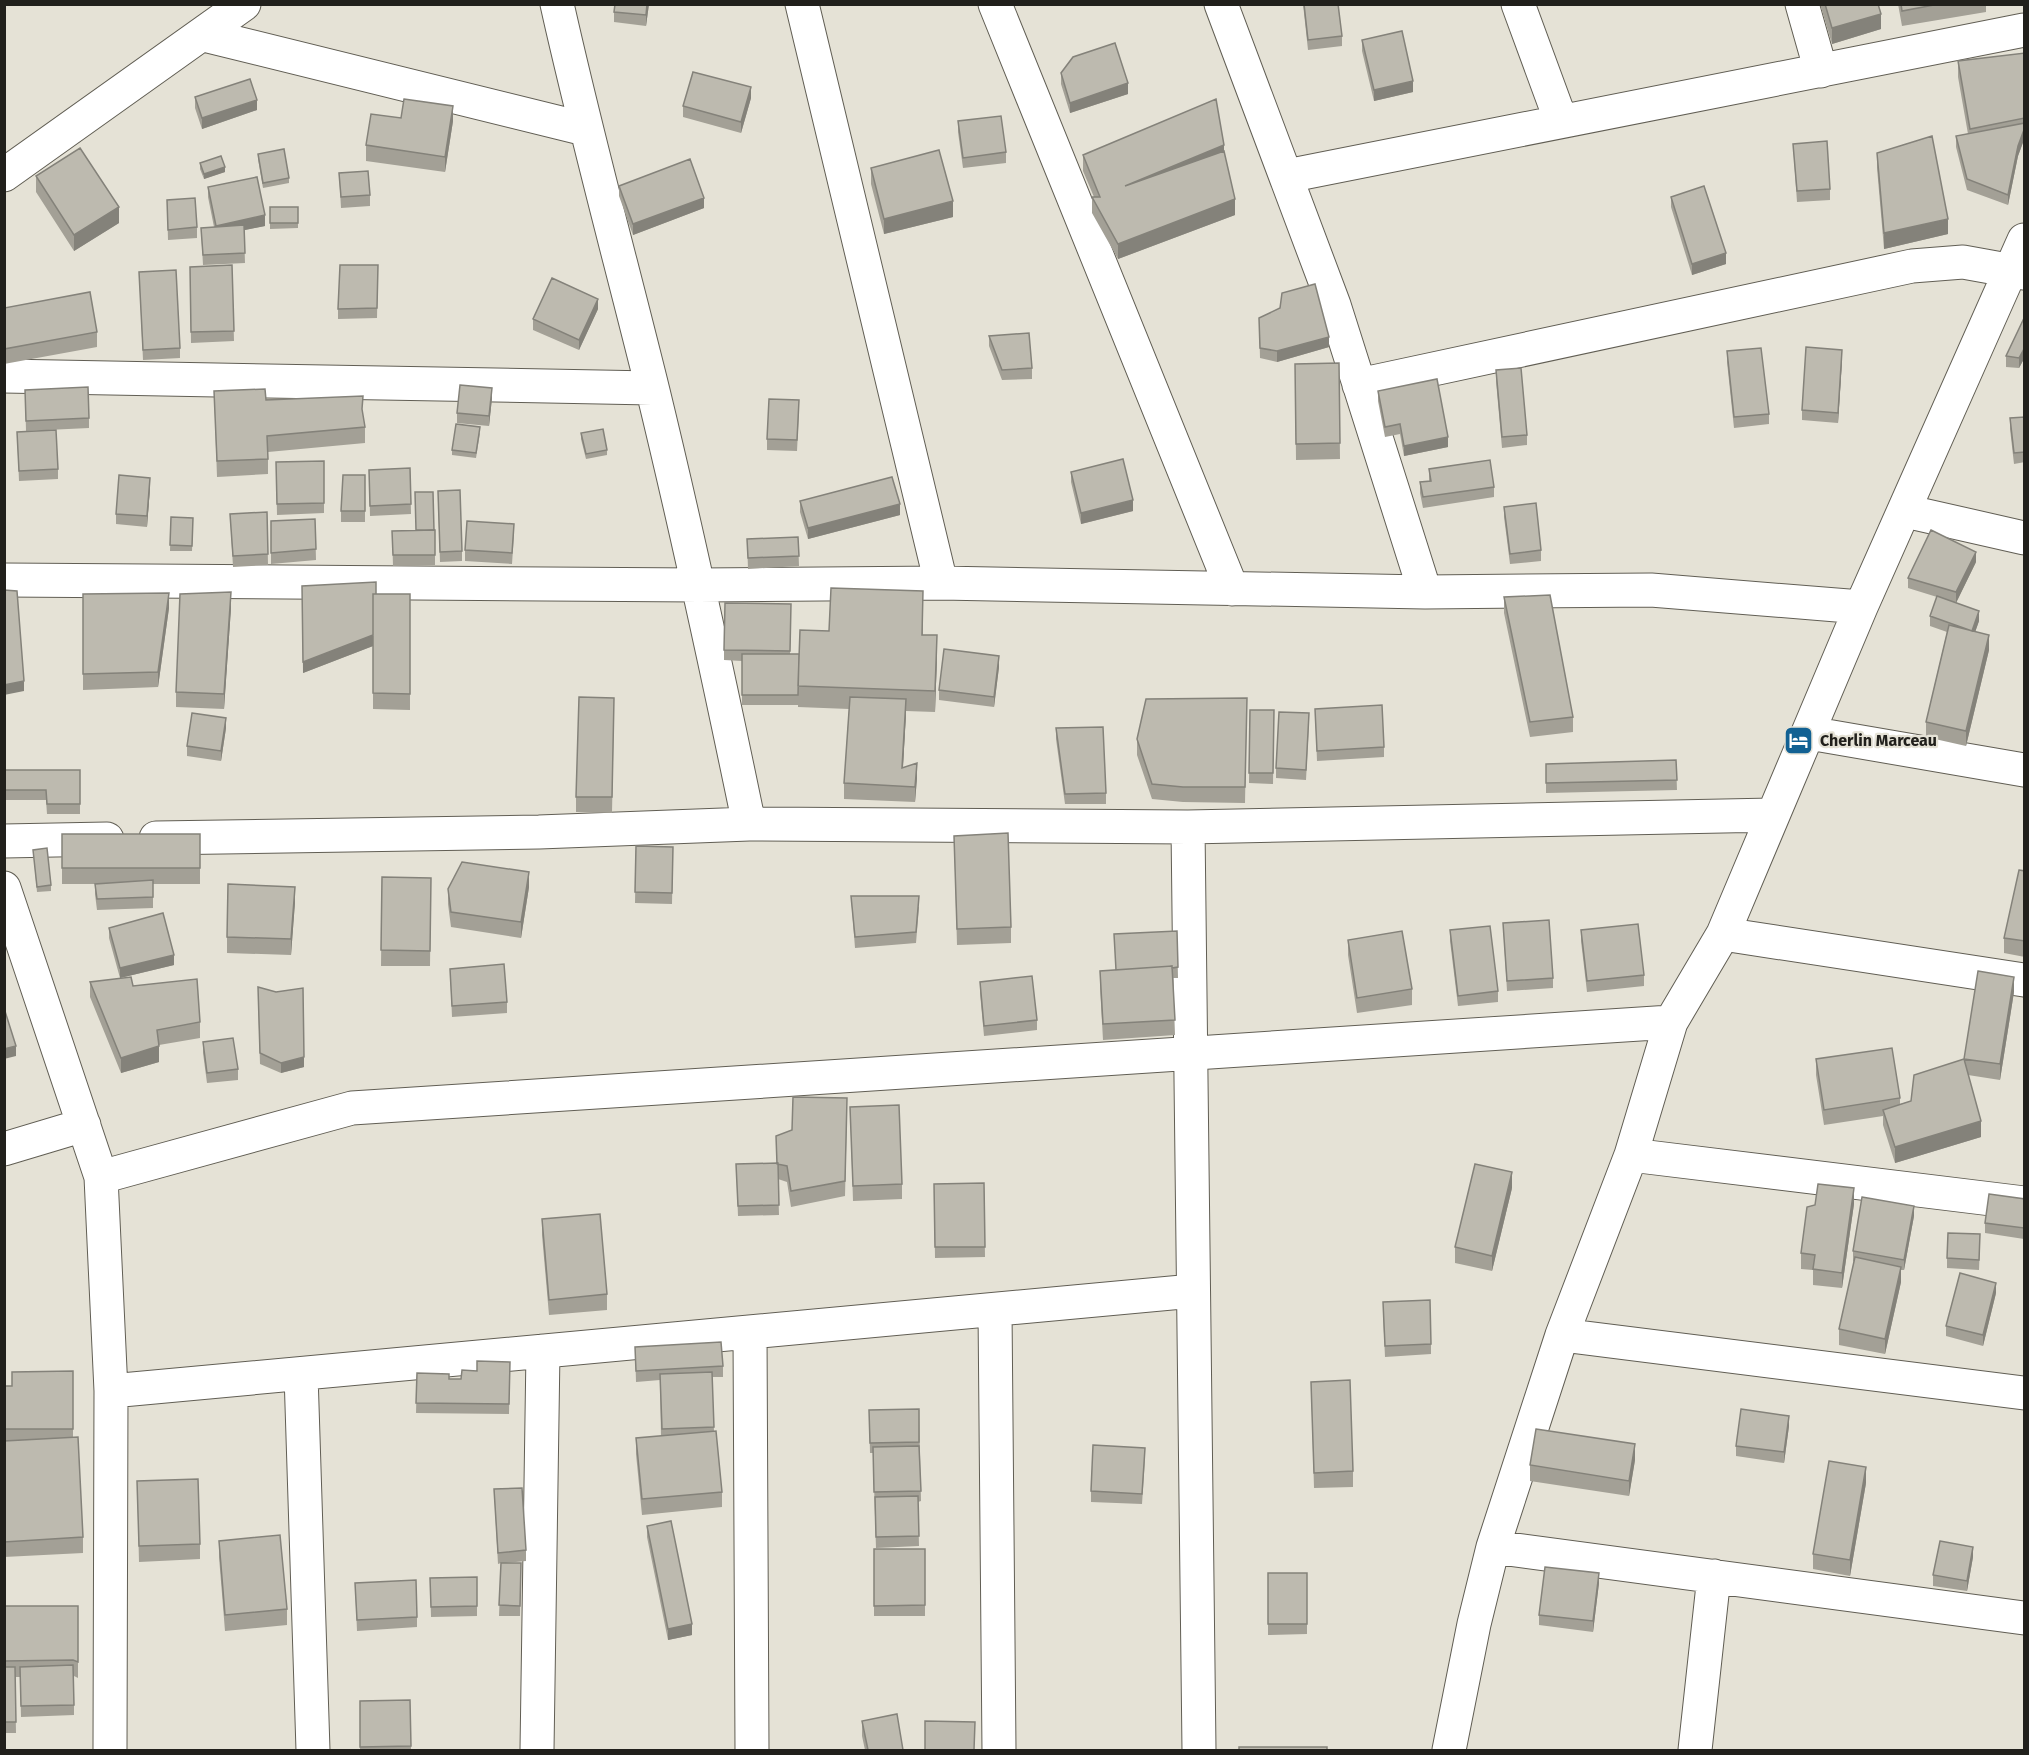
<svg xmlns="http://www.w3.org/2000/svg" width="2029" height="1755" viewBox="0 0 2029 1755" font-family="'Fira Sans',sans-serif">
<rect width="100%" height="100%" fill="#e5e2d6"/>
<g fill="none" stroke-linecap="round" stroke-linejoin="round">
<defs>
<path id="minor" d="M557 4C586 134 621 262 653 391 688 535 719 679 749 824
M802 4 941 583
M995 4 1232 589
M1221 4 1334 305 1425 592
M1518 4 1561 121
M1802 4 1821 71
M204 35 585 129
M4 175 244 4
M1287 176 2024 30
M4 376 652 388
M1359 385 1912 266 1963 262 2024 273
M1905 511 2024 538
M4 580 699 585 941 583 1425 592 1651 590 1861 607
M1809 733 2024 770
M1188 827 1199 1750
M156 838 539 832 749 824 1188 827 1773 815
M4 841 107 839
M4 888 101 1177 111 1391 110 1750
M1723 934 2024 980
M4 1149 84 1125
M1631 1155 2024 1203
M101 1177 352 1108 1671 1022
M995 1310 999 1750
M750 1332 752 1750
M1562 1335 2024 1393
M301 1374 313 1750
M111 1391 1193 1291
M1493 1547 2024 1618
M537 1750 543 1351
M1449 1750 1474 1624 1493 1547 1562 1335 1631 1155 1671 1022 1723 934 1861 607 2024 240
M1695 1750 1714 1576"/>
</defs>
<use href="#minor" stroke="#615e54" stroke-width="35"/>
<use href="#minor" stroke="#fff" stroke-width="33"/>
</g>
<path fill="#a3a096" d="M649 4 646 26 614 22V12Z
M1303 4H1338L1342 36V46L1308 50Z
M1820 4H1878L1881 29 1832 44Z
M1898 4H1986V12L1902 26Z
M1362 40 1413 92 1374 101 1362 51Z
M2025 53V137L2018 156 2008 205 1967 190 1956 147V136L1968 134 1958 77V61Z
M1061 73 1128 94 1070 113 1061 84Z
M195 97 257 110 202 129 195 108Z
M751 98 741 133 683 117V106Z
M401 118 453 121 445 172 366 161V145Z
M958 121 1006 152V163L963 168 958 132Z
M1793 144 1830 189V200L1797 202Z
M1877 153 1948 234 1884 249 1877 168Z
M258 154 289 178V183L263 188 258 159Z
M1083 155 1235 215 1118 259 1092 213V197H1094L1083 171Z
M200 163 225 172 204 179 200 169Z
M871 168 953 217 884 234 871 184Z
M339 173 370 195V206L341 208Z
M36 176 119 223 74 251 36 192Z
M619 186 704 208 633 235 619 196Z
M208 187 265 226 244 230 245 263 203 265 201 228 214 227 208 197Z
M1671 197 1726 264 1692 275 1671 207Z
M167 200 197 227V238L168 240Z
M270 207H298V228L270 229Z
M232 265 234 341 191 343 190 267Z
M378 265 377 318 338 319V309Z
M139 272 180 348V358L143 360Z
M4 308 97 332V347L4 364Z
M598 309 579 350 533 330V319Z
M2025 316V357L2019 368 2006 367V356Z
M1259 318 1329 347 1277 362 1260 358Z
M989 336 1032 368V379L1002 380 989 346Z
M1727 351 1769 414V424L1734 428 1727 362Z
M1842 360 1838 423 1802 420V410Z
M1339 363 1340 459 1296 460 1295 364Z
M1496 370 1527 435V445L1502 448 1496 381Z
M25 390 89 418V428L26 431Z
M214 391 362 413 365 427V443L268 452V474L217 477Z
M1378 391 1448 447 1404 456 1400 434 1385 437 1378 401Z
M492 398 489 426 457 423V413Z
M799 411 797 451 767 450V439Z
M2025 417V462L2014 464 2010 429V418Z
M17 432 58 469V479L19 481Z
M480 433 476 458 452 455V450Z
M581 433 607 450V455L586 459 581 439Z
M324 461V513L277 515 276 462Z
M410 468 411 514 370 516 369 470Z
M1429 469 1494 487V497L1423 508 1420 493V482L1429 481Z
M1071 472 1133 511 1081 524 1071 482Z
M365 475V522H341V511Z
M150 488 147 527 116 524V514Z
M800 501 900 515 808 539 800 512Z
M438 502 462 551V561L440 562Z
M1504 507 1541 550V561L1510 564 1504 517Z
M267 512 268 565 233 567 230 514Z
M171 517 193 518 192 551H170Z
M315 519 316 560 271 564V521Z
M435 530V565L393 566 392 531Z
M514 534 512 564 465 561V550Z
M798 537 799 566 748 569 747 539Z
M1976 562 1956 603 1979 621 1975 632 1989 650 1966 746 1926 737V722L1947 632 1930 626V616L1937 597 1908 588V578Z
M302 586 376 594H410V710L373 709V635V646L303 673Z
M83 594 169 608 158 687 83 690Z
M1504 597 1573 717V732L1530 737 1504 613Z
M791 604 790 654H799L829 631 923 612V635L937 656 935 712 906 711 903 768 917 778 915 802 844 799V783L849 709 798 707V705H742V661L724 660V650Z
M231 608 224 709 176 707V692Z
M999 667 994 707 939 700V690Z
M1247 698 1245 803 1183 802 1152 799 1137 755V739Z
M1315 709 1384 747V757L1317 761Z
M1250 710H1274L1273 784 1249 783Z
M614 713 612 813 576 812V797Z
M1309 724 1306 780 1276 778V768Z
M226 728 221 761 187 756V746Z
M1056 728 1106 793V804H1065L1056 739Z
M1676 760 1677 790 1546 793V764Z
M4 770H80V814H47L46 800H4Z
M62 834H200V884H153V908L97 910 95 894V884H96H62Z
M954 836 1011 927V943L957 945Z
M636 846 673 847 672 904 635 903Z
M33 850 51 885V891L37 892Z
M2025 871V957L2004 953V938Z
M382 877 431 878 430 966H381Z
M529 887 521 938 451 927 448 904V889Z
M851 896 919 907 916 943 855 948Z
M295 902 291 955 227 953V937Z
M1503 923 1553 978V988L1507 991Z
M109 928 174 965 120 978 109 938Z
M1450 930 1498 991V1002L1458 1006 1450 941Z
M1581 930 1644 975V986L1587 992 1581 941Z
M1177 931 1178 978H1173L1175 1035 1103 1040 1100 986V971L1115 970Z
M1348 940 1412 989V1005L1357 1013 1348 955Z
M450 969 507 1002V1013L452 1017Z
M90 982 133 986 200 1022V1038L159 1045V1062L121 1073 90 997Z
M980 982 1037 1020V1030L984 1036 980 993Z
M2014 992 2000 1080 1968 1075 1981 1137 1895 1163 1883 1125V1116L1824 1125 1816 1075V1059L1900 1098V1104L1911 1101 1964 1059Z
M258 998 304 1067 281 1073 260 1064Z
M203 1042 238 1069V1080L207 1083 203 1053Z
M850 1107 902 1184V1199L853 1201Z
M847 1113 845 1196 791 1207 787 1182 778 1179 779 1215 738 1216 736 1164H777L776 1136Z
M984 1183 985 1257 935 1258 934 1184Z
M1512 1188 1492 1271 1455 1263V1247Z
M2025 1199 2024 1239 1985 1233V1223Z
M1854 1204 1842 1288 1813 1285V1270L1801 1269V1253Z
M1914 1216 1904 1270H1901V1282L1885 1354 1839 1345V1329L1854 1262 1853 1261V1251Z
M542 1219 607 1294V1310L549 1315 542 1235Z
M1980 1244 1979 1270 1947 1268V1258Z
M1996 1293 1983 1346 1946 1336V1326Z
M1383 1312 1431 1344V1354L1385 1357Z
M635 1347 723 1366V1377H712L714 1431 722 1492V1507L642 1515 636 1454V1438L661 1436 660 1380 636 1382Z
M510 1362 509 1414 416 1413 417 1373 449 1379H461L477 1371Z
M73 1371V1437L83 1537V1553L4 1557V1386H12Z
M1311 1382 1353 1471V1487L1314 1488Z
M919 1409 921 1501 918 1502 919 1546 876 1548 873 1453H870L869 1410Z
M1789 1426 1784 1463 1736 1456V1446Z
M1145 1458 1142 1504 1091 1502V1491Z
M1635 1460 1629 1496 1530 1481V1465Z
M137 1481 200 1544V1559L139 1562Z
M1866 1483 1850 1576 1813 1569V1554Z
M494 1489 526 1550V1561L506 1563H521L520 1616H499L501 1563 498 1564Z
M647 1526 692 1635 668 1640 647 1537Z
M219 1541 287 1609V1625L225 1631 219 1557Z
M874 1549H925V1616H874Z
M1973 1557 1967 1591 1933 1586V1575Z
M1268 1573H1307V1634L1268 1635Z
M477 1577V1616L431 1617 430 1578Z
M355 1583 417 1617V1627L357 1631Z
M1599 1583 1593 1632 1539 1625V1615Z
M4 1606H78V1678L74 1676V1715L21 1717 20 1677H15L16 1733H4Z
M410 1700 411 1750H360V1701Z
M862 1721 903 1750H865L862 1736Z"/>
<path fill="#84827a" d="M647 4H649L646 26V15Z
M1881 14V29L1832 44V28Z
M1413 81V92L1374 101V90Z
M1128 83V94L1070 113V103Z
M751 87V98L741 133V122Z
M257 100V110L202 129V118Z
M453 106V121L445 172V157Z
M2025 127V137L2018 156 2008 205V195L2018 146Z
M1224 145V160L1125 186Z
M225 167V172L204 179V174Z
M704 198V208L633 235V224Z
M1235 199V215L1118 259V244Z
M953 201V217L884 234V219Z
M119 207V223L74 251V235Z
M265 215V226L216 236V226Z
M1948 219V234L1884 249V233Z
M1726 253V264L1692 275V264Z
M598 299V309L579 350V340Z
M1329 337V347L1277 362V351Z
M2025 347V357L2019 368V358Z
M1842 350V360L1838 423V413Z
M492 388V398L489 426V416Z
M1448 437V447L1404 456V446Z
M150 478V488L147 527V516Z
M1133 500V511L1081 524V513Z
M900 504V515L808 539V528Z
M1976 552V562L1956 603V592Z
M231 592V608L224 709V694Z
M169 593V608L158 687V672Z
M1979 611V621L1972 641V631Z
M373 635V646L303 673V662Z
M937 635V656L935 712V691Z
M1989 635V650L1966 746V731Z
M999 656V667L994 707V697Z
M24 681V691L4 695V685Z
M906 699V715L902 783V768Z
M226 718V728L221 761V751Z
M917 763V778L915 802V787Z
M529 872V887L521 938V922Z
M295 887V902L291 955V939Z
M174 955V965L120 978V968Z
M2014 977V992L2000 1080V1064Z
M16 1046V1056L4 1059V1049Z
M159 1046V1062L121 1073V1058Z
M304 1057V1067L281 1073V1063Z
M1981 1121V1137L1895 1163V1147Z
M1512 1172V1188L1492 1271V1256Z
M1854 1188V1204L1842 1288V1273Z
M1914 1206V1216L1904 1270V1260Z
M1901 1267V1282L1885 1354V1339Z
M1996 1283V1293L1983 1346V1335Z
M1789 1416V1426L1784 1463V1452Z
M1635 1444V1460L1629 1496V1481Z
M1866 1467V1483L1850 1576V1560Z
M1973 1547V1557L1967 1591V1581Z
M1599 1573V1583L1593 1632V1621Z
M692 1624V1635L668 1640V1629Z"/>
<path fill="#bdbaaf" stroke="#84827a" stroke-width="1.5" d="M615 4H647L646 15 614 12Z
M1304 4H1338L1342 36 1308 40Z
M1825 4H1878L1881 14 1832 28Z
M1901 4H1939L1902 11Z
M1402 31 1413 81 1374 90 1362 40Z
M1115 43 1128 83 1070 103 1061 73 1073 57Z
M2025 53V118L1970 129 1958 61Z
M693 72 751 87 741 122 683 106Z
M250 79 257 100 202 118 195 97Z
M404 99 453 106 445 157 366 145 371 114 401 118Z
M1216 99 1224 145 1125 186 1224 151 1235 199 1118 244 1092 197H1100L1083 155Z
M1001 116 1006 152 963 158 958 121Z
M2025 123V127L2018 146 2008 195 1967 179 1956 136Z
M1932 136 1948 219 1884 233 1877 153Z
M1827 141 1830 189 1797 191 1793 144Z
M80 148 119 207 74 235 36 176Z
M284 149 289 178 263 183 258 154Z
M939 150 953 201 884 219 871 168Z
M221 156 225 167 204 174 200 163Z
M690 159 704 198 633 224 619 186Z
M368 171 370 195 341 197 339 173Z
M257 177 265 215 216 226 208 187Z
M1704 186 1726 253 1692 264 1671 197Z
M195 198 197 227 168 230 167 200Z
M270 207H298V223H270Z
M244 225 245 253 203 255 201 228Z
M232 265 234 331 191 332 190 267Z
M340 265H378L377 308 338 309Z
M176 270 180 348 143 350 139 272Z
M552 278 598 299 579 340 533 319Z
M1315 284 1329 337 1277 351 1260 348 1259 318 1280 308 1282 293Z
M90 292 97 332 4 349V308Z
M2025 316V347L2019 358 2006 356Z
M1029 333 1032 368 1002 370 989 336Z
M1806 347 1842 350 1838 413 1802 410Z
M1761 348 1769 414 1734 417 1727 351Z
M1339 363 1340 443 1296 444 1295 364Z
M1521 368 1527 435 1502 437 1496 370Z
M1437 379 1448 437 1404 446 1400 424 1385 427 1378 391Z
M460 385 492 388 489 416 457 413Z
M88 387 89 418 26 421 25 390Z
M265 389 266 400 363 396 362 409 365 427 267 436 268 459 217 461 214 391Z
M769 399 799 400 797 440 767 439Z
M2025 417V452L2014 453 2010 418Z
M456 424 480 427 476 453 452 450Z
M603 429 607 450 586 454 581 433Z
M56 430 58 469 19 471 17 432Z
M1123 459 1133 500 1081 513 1071 472Z
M1490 460 1494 487 1423 497 1420 482 1431 481 1429 469Z
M324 461V503L277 504 276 462Z
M410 468 411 504 370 506 369 470Z
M119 475 150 478 147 516 116 514Z
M343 475H365V511H341Z
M892 477 900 504 808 528 800 501Z
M460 490 462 551 440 552 438 491Z
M415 492H433L434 530H416Z
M1536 503 1541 550 1510 554 1504 507Z
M267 512 268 554 233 556 230 514Z
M171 517 193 518 192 546 170 545Z
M315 519 316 549 271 553V521Z
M467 521 514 524 512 553 465 550Z
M435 530V555H393L392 531Z
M1931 530 1976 552 1956 592 1908 578Z
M798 537 799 556 748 558 747 539Z
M376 582V594H373V635L303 662 302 586Z
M831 588 923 591 922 635H937L935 691 798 686 800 630 829 631Z
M4 590 17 591 24 681 4 685Z
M231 592 224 694 176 692 180 594Z
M169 593 158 672 83 674V594Z
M373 594H410V694L373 693Z
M1550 595 1573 717 1530 722 1504 597Z
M1937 596 1979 611 1972 631 1930 616Z
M725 603 791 604 790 651 724 650Z
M1949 625 1989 635 1966 731 1926 722Z
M944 649 999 656 994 697 939 690Z
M742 654H799L798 695H742Z
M579 697 614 698 612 797H576Z
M850 697 906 699 902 768 917 763 915 787 844 783Z
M1247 698 1245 787H1183L1152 784 1137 739 1146 699Z
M1382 705 1384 747 1317 751 1315 709Z
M1250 710H1274L1273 773H1249Z
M1279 712 1309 713 1306 770 1276 768Z
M192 713 226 718 221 751 187 746Z
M1103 727 1106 793 1065 794 1056 728Z
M1676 760 1677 780 1546 783V764Z
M4 770H80V804H47L46 790H4Z
M1008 833 1011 927 957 929 954 836Z
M62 834H200V868H62Z
M636 846 673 847 672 893 635 892Z
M47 848 51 885 37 887 33 850Z
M462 862 529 872 521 922 451 912 448 889Z
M2019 870 2025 871V941L2004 938Z
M382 877 431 878 430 951 381 950Z
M153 880V897L97 899 95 884Z
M228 884 295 887 291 939 227 937Z
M851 896H919L916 932 855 937Z
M163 913 174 955 120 968 109 928Z
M1549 920 1553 978 1507 981 1503 923Z
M1638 924 1644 975 1587 981 1581 930Z
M1490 926 1498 991 1458 996 1450 930Z
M1177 931 1178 967 1172 968V966L1116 970 1114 934Z
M1402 931 1412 989 1357 998 1348 940Z
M504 964 507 1002 452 1006 450 969Z
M1172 966 1175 1020 1103 1024 1100 971Z
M1978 971 2014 977 2000 1064 1964 1059Z
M1032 976 1037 1020 984 1026 980 982Z
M131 977 133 986 197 979 200 1022 157 1030 159 1046 121 1058 90 982Z
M258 987 276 992 303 988 304 1057 281 1063 260 1053Z
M4 1008 16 1046 4 1049Z
M233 1038 238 1069 207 1073 203 1042Z
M1892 1048 1900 1098 1824 1110 1816 1059Z
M1964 1059 1981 1121 1895 1147 1883 1110 1911 1101 1914 1075Z
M793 1097 847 1098 845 1181 791 1191 787 1166 777 1164 776 1136 792 1130Z
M899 1105 902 1184 853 1186 850 1107Z
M778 1163 779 1205 738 1206 736 1164Z
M1475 1164 1512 1172 1492 1256 1455 1247Z
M984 1183 985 1247H935L934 1184Z
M1818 1184 1854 1188 1842 1273 1813 1269 1815 1255 1801 1253 1807 1207 1815 1205Z
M1989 1194 2025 1199 2024 1228 1985 1223Z
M1862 1197 1914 1206 1904 1260 1853 1251Z
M600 1214 607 1294 549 1300 542 1219Z
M1948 1233 1980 1234 1979 1260 1947 1258Z
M1855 1257 1901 1267 1885 1339 1839 1329Z
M1960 1273 1996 1283 1983 1335 1946 1326Z
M1430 1300 1431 1344 1385 1346 1383 1302Z
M721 1342 723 1366 636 1371 635 1347Z
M477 1361 510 1362 509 1404 416 1403 417 1373 449 1374V1379H461L462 1370 477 1371Z
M73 1371V1429H4V1386H12V1372Z
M712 1372 714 1427 662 1429 660 1374Z
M1350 1380 1353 1471 1314 1473 1311 1382Z
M919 1409V1442L870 1443 869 1410Z
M1741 1409 1789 1416 1784 1452 1736 1446Z
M1536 1429 1635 1444 1629 1481 1530 1465Z
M716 1431 722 1492 642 1499 636 1438Z
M78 1437 83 1537 4 1542V1441Z
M1093 1445 1145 1448 1142 1494 1091 1491Z
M919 1446 921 1491 874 1492 873 1447Z
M1829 1461 1866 1467 1850 1560 1813 1554Z
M198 1479 200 1544 139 1546 137 1481Z
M522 1488 526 1550 498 1553 494 1489Z
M918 1496 919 1536 876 1537 875 1497Z
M671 1521 692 1624 668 1629 647 1526Z
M280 1535 287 1609 225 1615 219 1541Z
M1940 1541 1973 1547 1967 1581 1933 1575Z
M874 1549H925V1605L874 1606Z
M501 1563H521L520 1606 499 1605Z
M1545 1567 1599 1573 1593 1621 1539 1615Z
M1268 1573H1307V1624H1268Z
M477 1577V1606L431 1607 430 1578Z
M416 1580 417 1617 357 1620 355 1583Z
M4 1606H78V1662L73 1660 4 1661Z
M73 1665 74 1705 21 1706 20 1667Z
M4 1667H15L16 1722H4Z
M410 1700 411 1746 360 1747V1701Z
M897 1714 903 1750H868L862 1721Z
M925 1721 975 1722 974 1750H925Z
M1239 1747H1327V1750H1239Z"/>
<defs>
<symbol id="hotel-square" viewBox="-11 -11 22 22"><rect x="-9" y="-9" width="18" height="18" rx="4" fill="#126193" stroke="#e5e2d6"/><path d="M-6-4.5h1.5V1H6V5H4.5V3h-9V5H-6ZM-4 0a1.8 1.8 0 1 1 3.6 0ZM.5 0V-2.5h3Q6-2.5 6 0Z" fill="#fff"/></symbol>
</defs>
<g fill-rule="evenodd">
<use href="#hotel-square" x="1782" y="724" width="33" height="33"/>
</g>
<g text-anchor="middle" stroke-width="4.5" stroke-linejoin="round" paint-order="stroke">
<g font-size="16" font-weight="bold" fill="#21201c" stroke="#e5e2d6" text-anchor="start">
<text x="1820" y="746">Cherlin Marceau</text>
</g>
</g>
<rect width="2029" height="1755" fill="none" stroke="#21201c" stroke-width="12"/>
</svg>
